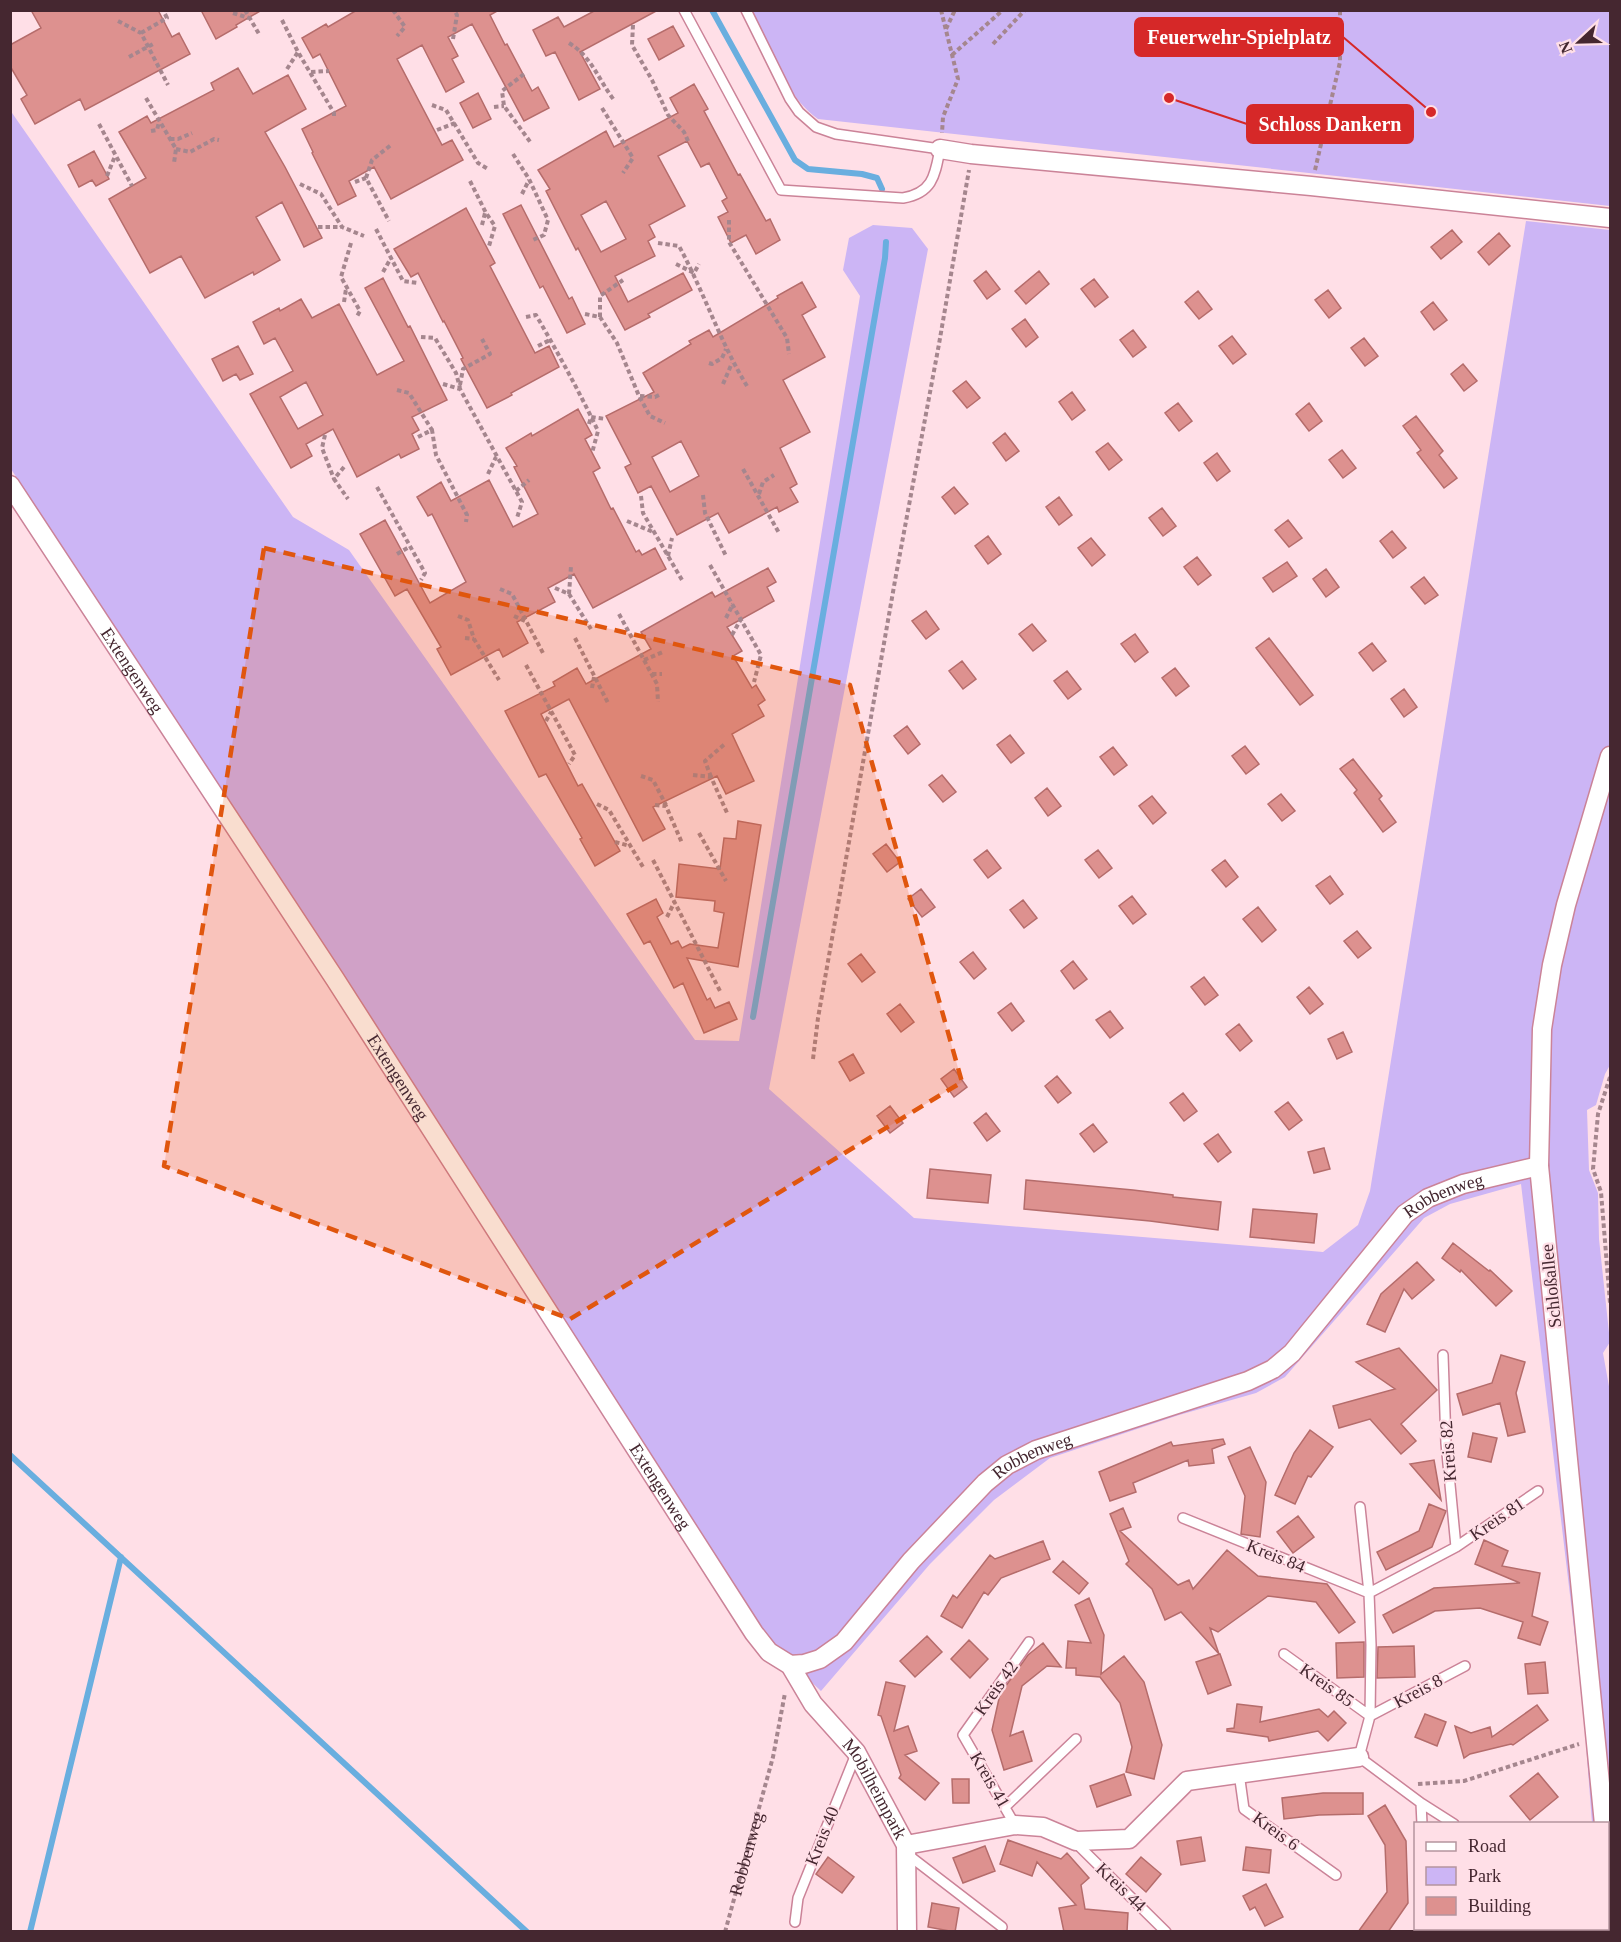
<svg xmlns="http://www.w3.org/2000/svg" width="1621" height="1942" viewBox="0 0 1621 1942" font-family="Georgia,serif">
<rect width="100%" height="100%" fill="#ffdfe7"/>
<path fill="#ccb5f5" d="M752 11H1610V206L818 119C785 96 769 47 752 11Z
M10 110 293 517 349 550 695 1040 739 1041 860 296 843 270 849 238 873 225 912 228 928 249 769 1089 914 1218 1323 1252 1358 1225 1370 1191 1526 221 1610 230V1065L1605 1074 1596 1105 1587 1110 1589 1170 1598 1193 1599 1239 1610 1342 1603 1353 1610 1392V1931H1601V1929L1608 1928V1824L1592 1823 1583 1704 1521 1184 1450 1204 1424 1218 1285 1377 1256 1393 1179 1415 1050 1458 994 1500 930 1564 821 1691 776 1649 339 972 11 469Z"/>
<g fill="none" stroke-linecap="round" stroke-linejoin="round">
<path stroke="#69aedf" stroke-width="6" d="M712 10 795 160 808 169 862 174 877 178 882 189
M753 1017 885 258 886 242
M10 1455 527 1932
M30 1932 121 1557"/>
</g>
<path fill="#dd918f" stroke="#b56c6b" stroke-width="1.5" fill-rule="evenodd" d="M31 10H158L172 37 179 33 190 54 85 110 80 99 35 124 21 99 27 95 10 66V45L41 28Z
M201 10H262L236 25 237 27 216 39Z
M357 10H499L490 15 505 45 507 44 532 91 538 87 549 108 524 121 472 24 448 37 458 56 452 59 464 82 446 92 422 45 397 59 442 145 452 140 463 160 391 199 374 167 349 181 356 196 338 205 312 153 313 152 302 129 346 106 320 54 313 58 302 38 326 24 328 27Z
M596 10H658L580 52 600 89 579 100 555 52 546 56 533 30 558 17 564 27Z
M673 26 684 46 659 60 648 39Z
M238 68 253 94 288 75 306 109 265 132 285 167 322 238 304 247 282 202 256 217 280 260 254 275 253 272 205 298 181 256 150 273 109 199 146 178 119 132 147 116 151 123 214 90 211 83Z
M694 84 708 109 704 111 738 175 740 174 766 221 770 219 780 240 756 254 746 235 731 243 718 217 728 212 722 201 727 198 709 163 701 167 687 141 658 156 685 206 649 225 655 237 648 241 655 256 615 276 628 302 683 273 692 290 648 314 650 317 625 330 605 293 602 295 578 248 576 250 546 191 550 189 538 170 606 131 614 147 678 113 670 98ZM606 201 626 239 601 252 581 215Z
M478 93 491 119 473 128 460 103Z
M94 151 109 179 96 186 92 180 79 187 68 165Z
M521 205 569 299 572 297 585 324 567 333 543 286 540 288 503 214Z
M466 208 495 263 490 266 535 353 549 346 559 367 511 393 512 395 487 408 461 359 463 358 444 321 443 322 418 273 411 277 394 249Z
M1452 230 1462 242 1441 259 1431 247Z
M1499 233 1510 246 1489 265 1478 252Z
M986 271 1000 289 987 299 974 281Z
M1039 271 1049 284 1026 304 1015 291Z
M383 278 408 327 410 326 447 400 412 417 419 430 412 434 419 449 401 458 399 454 357 477 333 429 306 444 312 456 291 468 250 394 293 371 275 338 264 344 253 322 279 308 280 311 301 299 312 318 339 304 377 375 404 361 365 288ZM306 382 323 415 298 429 280 397Z
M1094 279 1108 297 1095 307 1081 289Z
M802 282 816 307 802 315 825 357 783 380 810 432 780 448 797 484 790 488 798 502 779 512 777 507 729 533 718 513 677 535 651 486 638 493 625 467 631 464 606 416 654 392 643 373 691 344 689 341 709 330 713 337 778 298 777 296ZM681 441 699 476 670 492 652 457Z
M1328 290 1341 308 1329 318 1315 300Z
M1198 291 1212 309 1199 319 1185 302Z
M1433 302 1447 320 1434 330 1421 312Z
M1025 319 1038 337 1026 347 1012 329Z
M1133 330 1146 347 1133 357 1120 340Z
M1232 336 1246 354 1233 364 1219 346Z
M1364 338 1378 356 1365 366 1351 348Z
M238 346 253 374 240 380 236 374 223 381 212 359Z
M1463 364 1477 381 1464 391 1451 374Z
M966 381 980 398 967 408 953 391Z
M1072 392 1085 410 1072 420 1059 402Z
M1178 403 1192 421 1179 431 1165 413Z
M1309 403 1322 421 1309 431 1296 414Z
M578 409 592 435 585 439 600 468 593 472 611 509 613 508 636 552 639 550 642 555 655 548 666 569 593 608 574 574 548 588 555 602 517 622 528 643 503 657 499 649 451 675 437 649 441 647 407 589 395 596 360 534 385 520 430 603 466 582 432 514 428 516 417 497 441 482 451 501 489 480 513 527 538 514 514 467 517 466 506 448 531 433 532 436Z
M1416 416 1443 451 1439 455 1457 478 1444 488 1417 453 1421 450 1403 426Z
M1005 433 1019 451 1006 461 993 443Z
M1108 443 1122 460 1109 470 1096 452Z
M1342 450 1356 468 1343 478 1329 460Z
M1217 453 1230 471 1217 481 1204 463Z
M954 487 968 504 955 514 942 497Z
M1059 497 1072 515 1059 525 1046 507Z
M1162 508 1176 526 1163 536 1149 518Z
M1288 520 1302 538 1289 547 1275 530Z
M1392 531 1406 548 1393 558 1380 541Z
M988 536 1001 554 988 564 975 546Z
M1091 538 1105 555 1092 566 1078 548Z
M1197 557 1211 575 1198 585 1184 567Z
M1287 562 1297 576 1273 592 1263 578Z
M768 568 776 582 767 587 774 601 727 627 742 651 733 656 752 688 756 685 765 700 758 705 764 716 732 734 754 781 726 794 717 776 653 807 665 829 643 841 569 699 541 714 578 786 582 784 620 851 595 866 580 839 582 838 546 774 539 777 505 711 555 686 553 682 577 668 586 684 651 649 641 632 712 592 715 597Z
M1326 569 1339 587 1326 597 1313 579Z
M1424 577 1438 595 1425 604 1411 587Z
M926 611 939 629 926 639 912 621Z
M1032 624 1046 641 1033 651 1019 634Z
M1135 634 1148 652 1135 662 1121 644Z
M1269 638 1313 695 1300 705 1256 648Z
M1372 643 1386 661 1373 671 1359 653Z
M962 661 976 679 963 689 949 671Z
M1175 668 1189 686 1176 696 1162 678Z
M1067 671 1081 689 1068 699 1054 681Z
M1404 689 1417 707 1404 717 1391 699Z
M907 726 920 744 908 754 894 736Z
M1010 735 1024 753 1011 763 997 745Z
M1245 746 1259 764 1246 774 1232 756Z
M1113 747 1127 765 1114 775 1100 757Z
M1353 759 1382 796 1379 799 1396 822 1383 832 1354 793 1357 790 1340 769Z
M942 775 956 792 943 802 929 785Z
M1047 788 1061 806 1048 816 1035 798Z
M1281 794 1295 811 1282 821 1268 804Z
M1152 796 1166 813 1153 824 1139 806Z
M738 821 761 825 738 967 687 958 707 1000 710 998 715 1008 729 1002 737 1019 704 1033 683 983 674 988 650 941 644 944 627 914 656 899 663 913 657 917 671 944 678 941 682 948 690 944 718 948 724 913 714 911 715 901 676 897 679 864 720 869 724 838 736 839Z
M886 844 900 862 887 872 873 854Z
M987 850 1001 868 988 878 974 860Z
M1098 850 1112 868 1099 878 1085 860Z
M1225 860 1238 877 1226 887 1212 870Z
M1330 876 1343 894 1330 904 1316 886Z
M921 889 935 907 922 917 908 899Z
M1132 896 1146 914 1133 924 1119 906Z
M1023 900 1037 918 1024 928 1010 910Z
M1258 907 1276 930 1262 942 1243 919Z
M1357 931 1371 948 1358 958 1344 941Z
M973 952 986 969 974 979 960 962Z
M861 954 875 972 862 982 848 964Z
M1073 961 1087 979 1074 989 1061 971Z
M1204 977 1218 995 1205 1005 1191 987Z
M1309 987 1323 1004 1310 1014 1297 997Z
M1011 1003 1024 1021 1012 1031 998 1013Z
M900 1004 914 1022 901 1032 887 1014Z
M1110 1011 1123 1028 1110 1038 1096 1020Z
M1239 1024 1252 1041 1240 1051 1226 1034Z
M1343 1032 1352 1052 1337 1059 1328 1039Z
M853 1054 864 1073 850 1081 839 1062Z
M954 1069 967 1087 954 1097 941 1079Z
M1057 1076 1071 1093 1058 1103 1045 1086Z
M1183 1093 1197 1111 1184 1121 1170 1103Z
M1288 1102 1302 1120 1289 1130 1275 1112Z
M890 1106 903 1123 890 1133 877 1116Z
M986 1113 1000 1131 987 1141 974 1123Z
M1093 1124 1107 1142 1094 1152 1080 1134Z
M1218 1134 1231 1152 1218 1162 1204 1144Z
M1324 1148 1330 1169 1314 1173 1308 1152Z
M930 1169 991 1175 988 1203 927 1198Z
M1026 1180 1133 1190 1173 1195V1197L1221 1202 1218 1230 1150 1221 1024 1209Z
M1253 1209 1317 1214 1314 1243 1250 1237Z
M1453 1243 1489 1271 1490 1270 1512 1291 1496 1306 1461 1270 1460 1272 1442 1258Z
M1417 1262 1434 1280 1412 1299 1404 1289 1385 1332 1367 1324 1381 1294Z
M1399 1348 1437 1390 1401 1424 1416 1441 1401 1454 1370 1419 1339 1428 1333 1406 1395 1389 1356 1362Z
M1501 1355 1525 1362 1516 1393 1525 1432 1508 1436 1500 1403 1463 1415 1457 1394 1492 1383Z
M1310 1430 1333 1447 1311 1477 1308 1476 1295 1504 1275 1495 1294 1453Z
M1473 1433 1497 1438 1491 1462 1468 1457Z
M1223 1439 1225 1444 1212 1449 1214 1463 1189 1466 1188 1460 1133 1483 1136 1492 1110 1501 1099 1472 1171 1442 1173 1446Z
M1250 1447 1266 1482 1260 1537 1241 1534 1245 1496 1228 1457Z
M1434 1460 1441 1500 1410 1464Z
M1429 1504 1446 1511 1432 1547 1386 1570 1377 1552 1419 1531Z
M1123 1508 1131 1527 1120 1531 1178 1585 1189 1580 1193 1589 1227 1550 1258 1576 1327 1584 1355 1622 1339 1633 1316 1602 1268 1596 1218 1632 1210 1628 1219 1654 1181 1612 1165 1620 1152 1589 1126 1564 1129 1561 1110 1514Z
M1298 1516 1314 1537 1293 1553 1277 1532Z
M1484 1540 1508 1551 1502 1566 1540 1573 1532 1616 1548 1622 1540 1645 1518 1638 1523 1622 1480 1608 1435 1611 1393 1633 1383 1615 1434 1588 1520 1583 1475 1564Z
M1043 1541 1050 1559 1001 1578 988 1595 984 1592 962 1628 941 1616 953 1595 957 1598 990 1555 995 1559Z
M1063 1561 1088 1583 1079 1594 1053 1572Z
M1089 1598 1104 1635 1101 1674 1124 1656 1144 1682 1162 1745 1154 1779 1126 1772 1132 1747 1120 1703 1100 1677 1076 1675V1668H1066L1068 1641 1091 1643 1075 1605Z
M927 1636 942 1652 915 1677 900 1661Z
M969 1640 988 1659 970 1678 951 1659Z
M1364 1642V1677L1337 1678 1336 1643Z
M1043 1643 1061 1667 1047 1666 1022 1686 1010 1736 1023 1731 1032 1761 1004 1770 992 1730 1000 1694 1028 1655Z
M1414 1646 1415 1677 1377 1678 1378 1647Z
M1220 1654 1231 1685 1208 1694 1196 1662Z
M1545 1662 1548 1693 1528 1694 1525 1664Z
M886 1682 905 1686 894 1731 908 1726 917 1751 905 1755 939 1783 925 1800 899 1778 901 1775 881 1716 878 1715Z
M1237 1704 1262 1707 1260 1722 1319 1709 1328 1717 1334 1711 1346 1723 1328 1741 1318 1731 1269 1741 1268 1737 1227 1731V1729L1234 1728Z
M1537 1705 1548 1720 1513 1745 1511 1744 1470 1754 1464 1758 1455 1726 1471 1733 1490 1727 1492 1737Z
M1425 1714 1446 1722 1437 1746 1415 1737Z
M1538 1773 1558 1797 1530 1820 1510 1796Z
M1124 1774 1131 1795 1097 1807 1090 1786Z
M952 1779H969V1803H953Z
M1323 1793H1363V1814L1319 1815 1284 1819 1282 1798Z
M1385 1805 1406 1841 1408 1903 1388 1932H1358L1387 1892 1385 1845 1368 1816Z
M1201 1837 1205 1861 1181 1865 1177 1841Z
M1008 1840 1061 1859 1067 1853 1089 1878 1081 1885 1085 1909 1128 1913 1127 1932H1064L1059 1908 1076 1905 1037 1862 1032 1876 1000 1864Z
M985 1846 995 1871 963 1883 953 1858Z
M1246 1847 1271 1850 1269 1873 1243 1870Z
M828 1857 854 1877 842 1893 816 1874Z
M1141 1857 1161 1874 1146 1892 1126 1874Z
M1266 1884 1283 1917 1265 1926 1255 1907 1250 1910 1243 1896Z
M932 1903 959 1908 955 1932 928 1927Z"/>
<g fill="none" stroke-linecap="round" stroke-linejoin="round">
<defs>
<path id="service" d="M684 10 781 190 903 198C933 193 935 175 940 149L836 134 816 127 799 112 790 99 746 10
M1443 1355 1446 1443 1456 1547
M1360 1507 1369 1593 1371 1645 1370 1716 1359 1757 1421 1803 1422 1824
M1183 1518 1369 1593 1456 1547 1538 1491
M1284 1654 1370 1716 1465 1666
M1239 1773 1244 1809 1336 1875
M1421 1803 1454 1824
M1006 1806 1076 1739
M1015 1825 963 1735 1029 1642
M1076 1841 1079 1846 1166 1932
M907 1854 1002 1927
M795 1922 798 1898 856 1754
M1431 1928V1932"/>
<g id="minor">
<path d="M940 149 971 154 1311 186 1610 218"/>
<path id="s2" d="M10 485 335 979 754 1633 769 1652 790 1665 813 1704 856 1752 906 1845 907 1932"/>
<path id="s3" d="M790 1665 804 1664 820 1659 844 1642 911 1561 985 1483 1007 1465 1036 1450 1248 1381 1273 1369 1292 1353 1405 1214 1428 1198 1463 1184 1539 1166"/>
<path d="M1604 1824 1539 1166 1542 1029 1552 965 1566 905 1610 756"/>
<path d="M906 1845 1015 1825 1043 1827 1076 1841 1129 1839 1187 1781 1359 1757"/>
<path d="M1608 1869 1610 1905"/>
</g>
</defs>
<use href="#service" stroke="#cb8398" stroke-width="12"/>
<use href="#minor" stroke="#cb8398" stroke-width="21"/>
<g stroke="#a5868e" stroke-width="4" stroke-dasharray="4.5 3" stroke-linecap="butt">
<path d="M245 10 259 34"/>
<path d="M393 10 405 27 397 36"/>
<path d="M941 10 958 79 943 117 942 133"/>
<path d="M233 13 249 18"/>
<path d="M282 20 298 52 334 113V119"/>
<path d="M118 21 141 33 168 85"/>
<path d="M633 25 632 45 652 80 668 115 684 132 689 143"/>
<path d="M946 29 955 10"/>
<path d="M141 33 167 18 163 10"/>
<path d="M453 39 457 15 454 10"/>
<path d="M569 43C592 57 598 79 614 100"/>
<path d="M993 44 1025 10"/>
<path d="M952 55 1003 10"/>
<path d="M129 57 153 44"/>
<path d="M287 69 298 52"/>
<path d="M311 72 329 71"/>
<path d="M524 74 502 91 504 106 531 143"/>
<path d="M146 98 176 149 174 163"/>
<path d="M432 105 446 110 478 163 488 169"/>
<path d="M494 107 504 106"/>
<path d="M602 108 633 158 623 173"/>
<path d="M99 124 132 186"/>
<path d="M437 130 455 123"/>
<path d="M151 131 157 130 159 122"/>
<path d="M170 139H178L192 133"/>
<path d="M176 149 190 152 214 139 219 140"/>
<path d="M513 154 529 179 548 220 544 235 533 240"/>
<path d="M1315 170 1340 62V10"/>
<path d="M107 176 115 156"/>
<path d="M366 178 372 160 391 145"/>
<path d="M470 181 486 213 495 226 489 246"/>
<path d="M355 182 366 178 389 221"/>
<path d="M300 184 321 194 342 227 364 236"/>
<path d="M522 194 529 180"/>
<path d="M729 220V242L787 338 789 354"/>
<path d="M482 225 485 213"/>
<path d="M318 227H341"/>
<path d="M376 229 403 281 418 283"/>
<path d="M351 243 341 277 360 311 356 318"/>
<path d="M658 243 679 246C704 292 720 342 747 386"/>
<path d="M676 264 694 273 699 264"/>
<path d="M383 272 391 258"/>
<path d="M344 302 346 289"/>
<path d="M585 314 600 317 617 343 639 396 650 416 665 423"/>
<path d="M526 317 536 315C558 353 579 391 598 431L592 453"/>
<path d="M600 317V296L623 280"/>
<path d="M421 337 435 338 456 373 460 388"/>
<path d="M538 346 550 340"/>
<path d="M709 363 712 364 722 358 726 349"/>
<path d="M443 384 460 389 522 502 517 518"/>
<path d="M723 384 732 363"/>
<path d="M460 385 463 369 490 354 482 339"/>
<path d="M397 390 409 393 432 430"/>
<path d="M640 396 655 397 661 394"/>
<path d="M589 424 591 417 606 419"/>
<path d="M325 435 322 448 334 479"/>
<path d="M418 437 432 430 436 455 467 515 466 522"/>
<path d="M344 467 334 479 348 499"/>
<path d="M743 469 779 533"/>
<path d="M488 474 496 457"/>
<path d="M377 487 425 573 421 580"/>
<path d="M516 491 529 480"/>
<path d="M759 494 763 482 774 475"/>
<path d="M703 495 705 513 726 556"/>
<path d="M641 496 643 513 682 580"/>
<path d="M627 521 653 532"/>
<path d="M397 554 409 547"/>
<path d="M668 556 672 538"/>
<path d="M710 565 761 655 754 682"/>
<path d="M555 588 569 594 591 629"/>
<path d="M500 589 512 594 544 655"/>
<path d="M569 594 571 566"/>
<path d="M619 614 657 684 658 702"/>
<path d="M458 616 468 620 474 639 499 680"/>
<path d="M514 616 525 621"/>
<path d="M726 618 733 604"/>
<path d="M732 635 741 619"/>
<path d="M465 638 474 639"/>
<path d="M575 638 608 703"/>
<path d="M644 660 663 652"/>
<path d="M526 665 575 755 569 764"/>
<path d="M652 674H662"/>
<path d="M592 688 594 677"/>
<path d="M546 721 551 712"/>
<path d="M693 775 711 777 728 815"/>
<path d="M641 776 653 780 666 805"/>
<path d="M711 777 705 761 726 743"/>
<path d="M597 804 609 810 643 867"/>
<path d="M655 805 666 806 682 843"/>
<path d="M699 833 726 881"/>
<path d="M615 842 630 846"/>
<path d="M653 860 721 993"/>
<path d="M667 917 674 903"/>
<path d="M813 1059 818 1018 896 575 939 344 969 170"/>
<path d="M1610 1077 1598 1114 1593 1169 1601 1192 1610 1303"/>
<path d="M1418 1784 1464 1781 1579 1744"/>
<path id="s1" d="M725 1932 773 1757 785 1693"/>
</g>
<use href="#service" stroke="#fff" stroke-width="9"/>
<use href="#minor" stroke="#fff" stroke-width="18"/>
</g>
<path fill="#e0560e" fill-opacity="0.2" stroke="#e0560e" stroke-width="4.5" stroke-dasharray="12 8" stroke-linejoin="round" d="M264 548 850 685 962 1082 570 1319 164 1166Z"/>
<g text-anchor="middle" stroke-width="4.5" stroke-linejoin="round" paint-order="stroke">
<g font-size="18" fill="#452730" stroke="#ffdfe7">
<text dy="6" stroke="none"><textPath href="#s2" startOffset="222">Extengenweg</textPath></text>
<text dy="6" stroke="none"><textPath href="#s2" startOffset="708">Extengenweg</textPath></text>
<text dy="6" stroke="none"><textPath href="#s3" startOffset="832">Robbenweg</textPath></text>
<text transform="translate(1551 1286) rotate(-96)" y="6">Schloßallee</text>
<text transform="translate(1448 1451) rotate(-94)" y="6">Kreis 82</text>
<text dy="6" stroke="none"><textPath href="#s3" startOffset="328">Robbenweg</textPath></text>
<text dy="6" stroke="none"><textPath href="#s2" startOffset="1194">Extengenweg</textPath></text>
<text transform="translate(1497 1519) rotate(-34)" y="6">Kreis 81</text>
<text transform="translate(1276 1556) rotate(22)" y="6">Kreis 84</text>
<text transform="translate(1327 1685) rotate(35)" y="6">Kreis 85</text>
<text transform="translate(996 1688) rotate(-55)" y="6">Kreis 42</text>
<text transform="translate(1418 1691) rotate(-28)" y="6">Kreis 8</text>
<text transform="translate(990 1780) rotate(60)" y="6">Kreis 41</text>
<text dy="6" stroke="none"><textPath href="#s2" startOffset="1568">Mobilheimpark</textPath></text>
<text transform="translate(1276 1831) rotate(36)" y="6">Kreis 6</text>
<text transform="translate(822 1836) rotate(-68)" y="6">Kreis 40</text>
<text dy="6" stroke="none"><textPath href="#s1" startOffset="81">Robbenweg</textPath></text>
<text transform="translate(1121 1887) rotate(44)" y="6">Kreis 44</text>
</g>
</g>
<path fill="none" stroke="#d62828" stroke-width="2" d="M1431 112L1343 37M1169 98L1247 124"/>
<g fill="#d62828" stroke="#ffdfe7" stroke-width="2">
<circle cx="1431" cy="112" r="6"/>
<circle cx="1169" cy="98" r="6"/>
</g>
<g fill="#d62828" stroke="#d62828" stroke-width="2">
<rect x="1135" y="18" width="208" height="38" rx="6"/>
<rect x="1247" y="105" width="166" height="38" rx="6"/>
</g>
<g font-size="20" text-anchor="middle" font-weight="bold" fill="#fff">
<text x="1239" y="44">Feuerwehr-Spielplatz</text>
<text x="1330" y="131">Schloss Dankern</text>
</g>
<rect width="1621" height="1942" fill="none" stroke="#452730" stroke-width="24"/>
<rect x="1414" y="1822" width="195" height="108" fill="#ffdfe7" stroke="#b5959e" stroke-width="1.5"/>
<rect x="1426" y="1842" width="30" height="9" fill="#ffffff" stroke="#b5959e" stroke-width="1.5"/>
<text x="1468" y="1852" font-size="18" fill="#452730">Road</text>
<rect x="1426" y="1867" width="30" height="18" fill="#ccb5f5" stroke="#b5959e" stroke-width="1.5"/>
<text x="1468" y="1882" font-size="18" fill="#452730">Park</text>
<rect x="1426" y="1897" width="30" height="18" fill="#dd918f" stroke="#b5959e" stroke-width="1.5"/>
<text x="1468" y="1912" font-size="18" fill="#452730">Building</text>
<g transform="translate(1579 42) rotate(248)" stroke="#ffdfe7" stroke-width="4.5" paint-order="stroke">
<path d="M0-4.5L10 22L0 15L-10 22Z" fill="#452730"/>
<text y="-9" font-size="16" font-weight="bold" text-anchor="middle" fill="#452730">N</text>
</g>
</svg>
